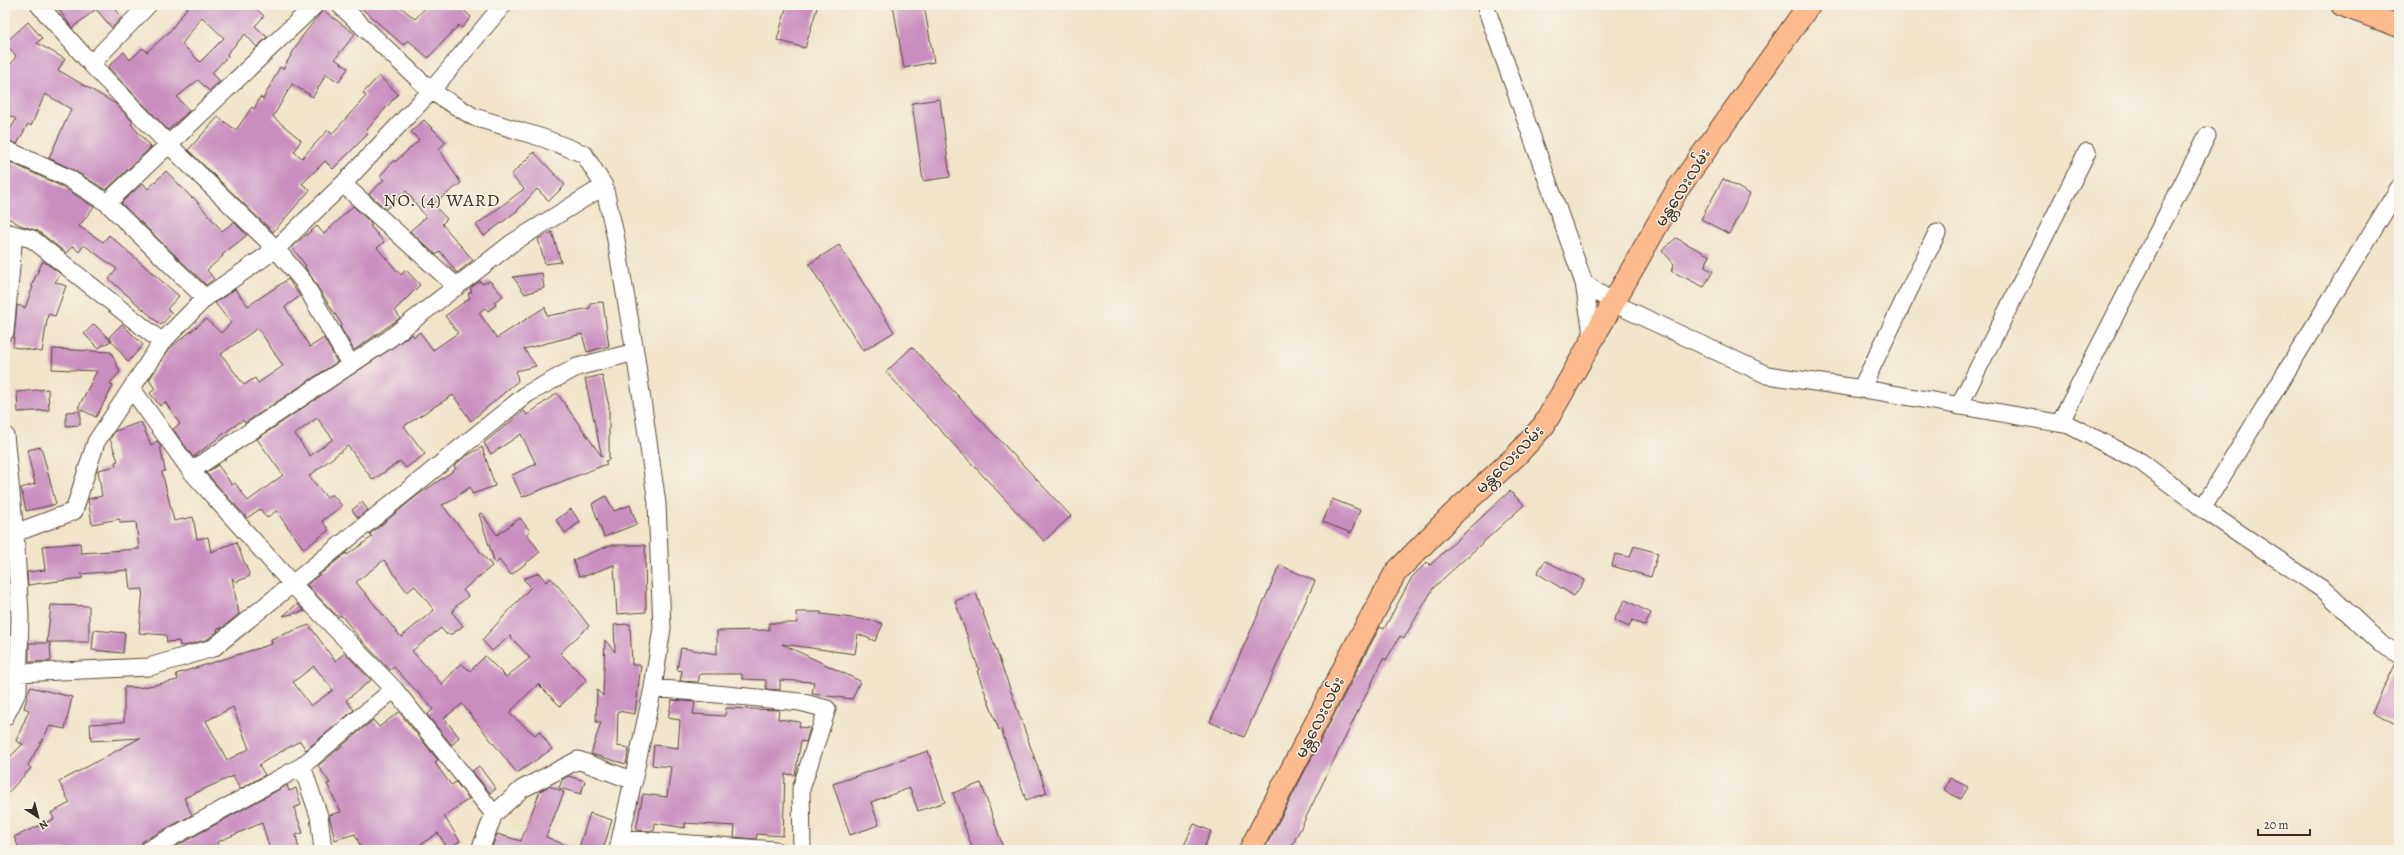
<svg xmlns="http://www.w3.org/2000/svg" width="2404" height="855" viewBox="0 0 2404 855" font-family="Alegreya,'Noto Sans Myanmar',serif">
<rect width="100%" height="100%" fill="#f7f3e8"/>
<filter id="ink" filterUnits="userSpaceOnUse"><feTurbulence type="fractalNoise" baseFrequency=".025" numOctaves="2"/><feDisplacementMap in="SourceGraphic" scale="8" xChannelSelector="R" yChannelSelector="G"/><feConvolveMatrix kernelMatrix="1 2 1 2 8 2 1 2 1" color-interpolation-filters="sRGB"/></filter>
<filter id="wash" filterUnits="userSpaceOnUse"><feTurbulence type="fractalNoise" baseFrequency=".012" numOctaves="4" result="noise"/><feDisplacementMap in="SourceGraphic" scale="16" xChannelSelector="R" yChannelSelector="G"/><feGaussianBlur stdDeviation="0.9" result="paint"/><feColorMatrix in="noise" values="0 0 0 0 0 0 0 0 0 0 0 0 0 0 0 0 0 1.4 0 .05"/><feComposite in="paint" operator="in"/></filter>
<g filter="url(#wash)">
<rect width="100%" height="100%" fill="#f1e4c9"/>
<g id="blocks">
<path fill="#c98ec0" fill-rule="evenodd" d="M56 5H112L122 17 112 28 96 9 72 28Z
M189 5H252L264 16 255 26 267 37 257 47 245 34 227 54 228 56 212 73 220 81 209 91 198 80 177 97 189 111 168 130 108 67 124 52 130 60 143 48 147 52 170 31ZM202 17 224 38 200 62 182 44Z
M358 5H398L415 19 428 5H458L471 17 462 28 459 25 428 58 408 40 403 45Z
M787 5H818L805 48 777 40Z
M893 5H924L934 62 904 68Z
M323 10 355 34 335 59 348 68 339 82 326 74 313 97 292 84 273 117 301 140 294 152 302 158 328 130 332 134 366 96 363 93 379 76 398 94 365 132 368 134 333 169 325 161 302 184 310 190 273 232 188 150 218 117 236 130 252 107 254 109 260 97 263 99 280 67 283 69 301 38Z
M28 22 42 38 37 43 65 59 58 70 116 104 133 122 131 124 151 147 106 190 73 170 49 158 71 109 45 94 31 126 28 124 17 144 5 139 16 119 5 113V99L12 85 5 81V74L16 56 5 43Z
M940 99 950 177 923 181 912 103Z
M424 120 446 142 439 149 461 183 433 204 447 219 442 224 473 260 457 273 440 251 436 255 410 231 426 217 406 191 386 209 369 194 384 180 380 176 394 160 395 162 419 140 411 132Z
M534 152 565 185 549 201 537 189 517 211 484 236 476 225 524 189 511 175Z
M5 160 63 187 94 207 79 226 103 242 109 235 179 296 167 309 172 313 161 325 109 279 117 269 84 245 79 252 73 246 66 253 38 231 20 225 5 216Z
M166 171 192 198 193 197 222 231 234 222 247 235 222 255 223 256 207 270 214 279 206 285 121 203 143 183 148 189Z
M1723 179 1750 194 1729 234 1701 219Z
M353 206 371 223V227L384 242 377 248 401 275 406 270 420 285 395 310 400 318 354 350 340 327 342 325 305 267 306 266 292 247 317 226 324 234Z
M552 232 561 262 545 264 538 239Z
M1676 238 1710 256 1704 267 1713 271 1704 287 1671 271 1674 264 1662 250Z
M839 245 894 332 863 351 809 264Z
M43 261 61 274 55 282 66 286 55 316 48 314 42 352 13 347 17 307 18 305 25 308 33 287 31 286Z
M542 273 544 288 525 294 513 277Z
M288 279 300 296 285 307 310 347 324 338 337 362 245 423 243 420 234 426 193 457 173 429 180 424 165 402 160 406 150 393 155 389 149 380 170 348 206 319 221 333 231 323 215 303 235 289 248 306ZM258 328 283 366 258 383 255 378 244 385 221 354Z
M480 281 482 284 490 281 503 296 494 302 496 305 488 311 485 308 479 313 497 338 545 307 547 316 590 308V303L603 302 609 346 587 352 582 334 524 349 536 366 516 371 518 381 471 421 453 395 404 426 425 454 406 468 400 461 373 480 348 446 309 476 327 498 332 494 342 506 322 521 329 530 304 549 276 511 267 518 260 509 247 518 206 473 218 465 232 485 235 483 248 501 283 475 257 439 412 334 414 337 420 332 433 350 458 333 445 316 470 298 468 294 472 291 470 289ZM317 418 333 439 310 456 295 434Z
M94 324 111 341 98 348 84 334Z
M122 324 143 345 128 362 109 337Z
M912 347 1071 516 1044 541 886 372Z
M53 349 111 352 120 372 110 383 113 386 96 417 78 408 97 371 52 369Z
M602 375 609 406V460L605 461 607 464 522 497 512 475 536 464 521 434 491 454 484 443 524 411 527 415 557 393 602 457 585 379Z
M48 389 49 410 18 412 17 392Z
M80 411V425L66 426V412Z
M141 422 151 445 157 441 160 445 165 471 162 472 174 521 193 517 197 539 208 537 211 552 236 542 250 576 236 582 232 578 239 614 222 628 217 629 218 631 208 639 188 645 180 646 179 641 167 642 166 635 139 633 143 589 130 590 128 570 81 574 82 578 28 585 27 572 45 570 42 546 80 543 81 553 139 549 136 522 120 523V519L92 524 88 499 102 496 98 470 116 466 115 462 118 461 110 439 115 431Z
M41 447 56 504 26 511 21 488 35 484 27 450Z
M482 447 495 486 472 494 470 487 449 502 442 505 492 566 463 590 468 596 453 609 455 610 452 612 463 626 452 634H446L441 628 412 651 442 684 461 663 470 671 485 656 506 677 530 658 510 636 492 651 482 640 531 587 523 579 539 573 546 582 551 578 563 592 589 626 560 653 587 680 560 706 538 684 509 713 535 735 539 731 552 749 517 773 462 704 444 718 459 737 452 745 427 715 433 709 394 667 390 670 361 640 341 615 338 617 307 585 346 553 347 555 372 537 370 534 418 495 456 469 454 466 463 458ZM384 560 407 592 415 586 434 610 401 637 356 582Z
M1510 491 1524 505 1434 587 1404 638 1400 636 1386 660 1384 658 1290 850H1264L1369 647 1380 627 1384 629 1412 577 1427 562 1430 565Z
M606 496 614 511 630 505 637 524 604 537 592 504Z
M1332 499 1360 510 1351 533 1323 522Z
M362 502 368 510 358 518 352 510Z
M571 509 580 522 565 533 556 520Z
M481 513 497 535 520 518 530 531 527 534 540 552 511 575 499 560 495 564 479 514Z
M611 545H645L646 612 617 614 614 565 585 576H579L573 560Z
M1634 546 1658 553 1651 577 1612 566 1615 554 1630 557Z
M1545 561 1585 580 1574 596 1537 573Z
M1280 565 1315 581 1244 737 1210 722Z
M976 593 1047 793 1026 800 1001 729 999 730 977 671 979 670 955 601Z
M1625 600 1651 613 1645 626 1632 620 1629 627 1614 620Z
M297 604 305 611 283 616Z
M51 605 89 606V642H47Z
M796 612H821V614L875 621 883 624 875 641 858 634 855 654 782 644 860 681 852 699 812 694 814 682 780 680V690L766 689V680L742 679V674H700L698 682 680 681 682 671 677 670 681 648 717 654V631L769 630V623H797Z
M630 624 632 665H641L635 714 618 711 617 746 629 748 626 764 591 754 601 722H596L597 690 603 696 605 640 615 652 614 625Z
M309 625 335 661 345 653 371 680 346 700 354 710 306 750 300 741 273 756 259 765 265 775 240 789 233 776 184 798 192 815 143 841 138 850H20L14 837 54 819 51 813 70 803 59 782 140 738 91 741 90 724 124 722V687L139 688 178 680 176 674 272 644 271 639ZM314 666 333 690 311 706 293 682ZM233 707 249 749 227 760 206 721Z
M94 630 125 633 123 653 92 650Z
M29 643H50L51 661 29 662Z
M5 649H9V667H5Z
M2396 663 2399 664V725L2372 712Z
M30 687 72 697 65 729 50 726 28 765 31 768 5 796V762L23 744 16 741 29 710 24 708Z
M672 700 695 702 693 714 725 716 726 708 779 710 778 719 800 722 799 727 810 728 806 742 801 741 795 775 785 774 783 836 757 834 756 839 734 837 735 826 685 823V828L655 823 654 831 636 830 643 794 667 797 671 767 652 765 654 745 678 748 680 720 668 718Z
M399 712 438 760 435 763 451 785 456 782 469 799 444 816 460 841 448 849 438 833 412 850H362L355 834 335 840 329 815 341 812 327 784 330 783 318 766 373 720 379 727Z
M928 751 945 802 918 811 910 788 871 802 879 825 850 835 833 784Z
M479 766 496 789 490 793 472 771Z
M568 776 585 781 581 794 559 788 562 780Z
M1950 778 1968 787 1961 799 1944 790Z
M981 783 1004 850H973L953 793Z
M287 785 289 791 296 788 301 805 294 808 303 833 296 835 299 850H270L262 823 217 842 222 850H169Z
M549 786 564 792 546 837 578 850H491L497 834 521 841 540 791Z
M590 813 612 820 603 850H578Z
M1194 824 1211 831 1203 850H1182Z"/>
</g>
</g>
<g filter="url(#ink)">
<use href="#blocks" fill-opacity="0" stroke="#564638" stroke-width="1"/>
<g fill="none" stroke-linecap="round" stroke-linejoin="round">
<defs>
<path id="minor" d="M39 5 91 64 168 144 276 249 303 281 350 364
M340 5 431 91 474 117 543 138 584 154 604 186 615 234 635 352 657 503 662 628 653 688 618 850
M1485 5 1584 283 1593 340
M91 64 148 5
M5 149 68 178 107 203 205 298
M343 184 457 287
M107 203 315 5
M5 232 32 239 162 342
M1584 283 1615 304 1767 375 1876 391 2069 425 2141 462 2209 513 2325 591 2381 644 2399 654
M5 332 14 234
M132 389 191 471 293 585 394 689 494 814
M1861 389 1937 233
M1959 406 2087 152
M2060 423 2207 136
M5 435 15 533 20 616 18 691 5 717
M191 471 389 339 512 243 604 186
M2202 509 2399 188
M15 533 74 511 96 442 162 342 205 298 276 249 343 184 431 91 503 5
M18 673 149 667 213 648 527 394 577 367 635 352
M653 688 800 702 827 709 801 789 802 850
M302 766 319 816 323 850
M621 839 775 850
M148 850 302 766 394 689
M480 850 494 814 522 789 578 760 634 781"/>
<path id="major" d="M2342 5 2399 26
M1250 850 1358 641 1396 572 1454 513 1517 455 1544 425 1677 190 1809 5"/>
</defs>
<use href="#minor" stroke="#564638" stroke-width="19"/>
<use href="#major" stroke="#564638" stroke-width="24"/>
<use href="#minor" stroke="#fff" stroke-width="17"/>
<use href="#major" stroke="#fcba8d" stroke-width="22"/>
</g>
</g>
<g text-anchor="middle" stroke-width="3" stroke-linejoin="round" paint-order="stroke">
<g font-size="16" fill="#3b2a1e" stroke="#f7f3e8">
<text transform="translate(1682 187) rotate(-58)" y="6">မန္တလေးလမ်း</text>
<text transform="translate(1509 459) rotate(-45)" y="6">မန္တလေးလမ်း</text>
<text transform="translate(1319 717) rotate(-63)" y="6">မန္တလေးလမ်း</text>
</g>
<g font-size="18" letter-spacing="1" fill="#3b2a1e" stroke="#f7f3e8">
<text x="442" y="206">NO. (4) WARD</text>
</g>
</g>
<rect width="2404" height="855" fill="none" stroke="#f7f3e8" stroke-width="20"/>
<g transform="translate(38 817) rotate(144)" stroke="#f7f3e8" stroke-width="3" paint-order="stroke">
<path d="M0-3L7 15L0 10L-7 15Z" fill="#3b2a1e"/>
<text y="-6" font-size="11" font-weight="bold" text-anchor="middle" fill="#3b2a1e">N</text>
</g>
<path d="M2258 829v6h52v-6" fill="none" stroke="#3b2a1e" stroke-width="2"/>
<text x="2264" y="829" font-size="12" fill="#3b2a1e" stroke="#f7f3e8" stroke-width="3" paint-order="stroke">20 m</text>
</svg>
